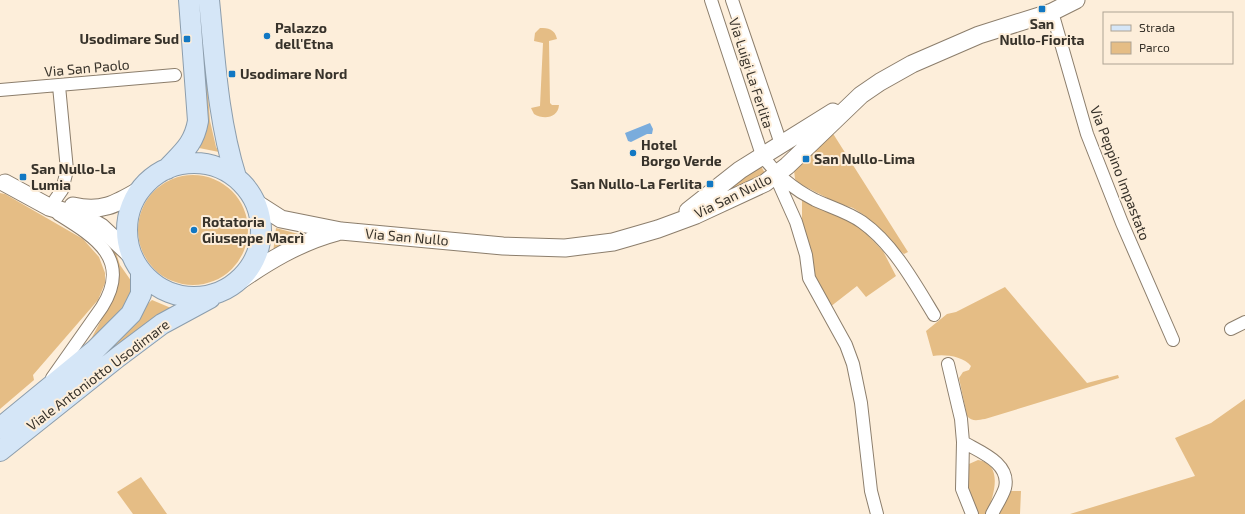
<svg xmlns="http://www.w3.org/2000/svg" width="1245" height="514" viewBox="0 0 1245 514" font-family="'Exo 2',sans-serif">
<rect width="100%" height="100%" fill="#fdeeda"/>
<path fill="#e5bd85" d="M197 0H201L210 121 216 147 219 152 199 148 205 133Z
M540 28C548 28 555 29 557 39L549 41 550 103 552 105H559C558 118 544 120 534 114L531 108 540 106 543 43 534 41 535 33Z
M832 132 908 252 904 254 892 244 864 215 853 208 837 203 798 183 795 179 794 170Z
M761 166 766 175 711 203 746 173Z
M138 230a55 55 0 1 1 110 0a55 55 0 1 1-110 0Z
M0 193 5 194 83 239 99 257 105 273V283L98 300 33 375 34 380 0 409Z
M802 198 859 226 883 251 896 276 866 297 857 286 830 307 813 272 811 249 802 222Z
M91 226 114 247 120 265 134 285 132 299 90 341 116 292 118 275Z
M276 228 302 235 303 236 273 253Z
M1005 287 1087 383 1118 375 1119 378 985 419C978 420 972 422 967 416L959 378 963 372 969 370 971 366C963 356 944 354 933 356L926 331 947 314 956 312Z
M152 300 171 308 133 333 0 442V437Z
M1245 399V514H1070L1195 476 1175 438 1211 423Z
M978 460C1005 464 993 499 986 514H978L969 489 968 466 969 464Z
M141 477 167 514H133L117 492Z
M1011 491H1021L1020 514H999Z"/>
<path fill="#7aacdc" d="M650 123 653 129 652 134H647L631 142 628 141 625 133Z"/>
<g fill="none" stroke-linecap="round" stroke-linejoin="round">
<defs>
<path id="minor" d="M711 0 762 155C776 175 793 189 815 200 830 207 848 212 862 222 893 244 914 282 934 315
M732 0 781 144
M1052 12 1087 134 1122 223 1173 340
M0 90 175 75
M777 174 779 184 796 222 806 255 809 278 846 345 853 364 861 403 871 491 877 514
M55 200 62 190 67 170 59 86
M1231 329 1245 322
M948 364 961 419 963 442 962 489 972 514
M52 378 102 307C132 259 95 237 58 214
M963 442C980 452 1011 463 1005 488 1002 497 996 506 992 514"/>
<path id="secondary" d="M5 183 49 207 84 217 101 227 133 257
M256 203 281 219 341 231 503 246 565 248 613 242 658 229 696 215 765 183 787 166 861 95 880 82 912 64 979 35 1052 12 1076 0
M73 206C101 213 116 204 140 190
M688 211 740 170 833 112
M235 284C267 262 299 242 337 232"/>
<path id="primary" d="M209 0C215 60 218 120 236 177
M127 230a67 67 0 1 1 134 0a67 67 0 1 1-134 0Z
M167 169C183 152 194 144 198 121L189 0
M0 428 95 350 131 314 141 294V272
M0 451 118 357 162 324 210 298"/>
</defs>
<use href="#minor" stroke="#8c7e6c" stroke-width="14"/>
<use href="#secondary" stroke="#8c7e6c" stroke-width="19"/>
<use href="#primary" stroke="#8c9dac" stroke-width="22"/>
<use href="#minor" stroke="#fff" stroke-width="12"/>
<use href="#secondary" stroke="#fff" stroke-width="17"/>
<use href="#primary" stroke="#d5e6f7" stroke-width="20"/>
</g>
<g fill="#1278c3" stroke="#fdeeda" stroke-width="1.5">
<rect x="1038" y="5" width="8" height="8" rx="2"/>
<circle cx="267" cy="36" r="4"/>
<rect x="183" y="35" width="8" height="8" rx="2"/>
<rect x="228" y="70" width="8" height="8" rx="2"/>
<circle cx="633" cy="153" r="4"/>
<rect x="802" y="155" width="8" height="8" rx="2"/>
<rect x="19" y="173" width="8" height="8" rx="2"/>
<rect x="706" y="180" width="8" height="8" rx="2"/>
<circle cx="194" cy="230" r="4"/>
</g>
<g text-anchor="middle" stroke-width="4" stroke-linejoin="round" paint-order="stroke">
<g font-size="14" font-weight="bold" fill="#37322a" stroke="#fdeeda" text-anchor="start">
<text x="1042" y="29" text-anchor="middle">San<tspan x="1042" dy="16">Nullo-Fiorita</tspan></text>
<text x="275" y="33">Palazzo<tspan x="275" dy="16">dell'Etna</tspan></text>
<text x="179" y="44" text-anchor="end">Usodimare Sud</text>
<text x="240" y="79">Usodimare Nord</text>
<text x="641" y="150">Hotel<tspan x="641" dy="16">Borgo Verde</tspan></text>
<text x="814" y="164">San Nullo-Lima</text>
<text x="31" y="174">San Nullo-La<tspan x="31" dy="16">Lumia</tspan></text>
<text x="702" y="189" text-anchor="end">San Nullo-La Ferlita</text>
<text x="202" y="227">Rotatoria<tspan x="202" dy="16">Giuseppe Macrì</tspan></text>
</g>
<g font-size="14" fill="#37322a" stroke="#fdeeda">
<text transform="translate(87 68) rotate(-5)" y="5">Via San Paolo</text>
<text transform="translate(751 73) rotate(72)" y="5">Via Luigi La Ferlita</text>
<text transform="translate(1120 173) rotate(69)" y="5">Via Peppino Impastato</text>
<text transform="translate(733 196) rotate(-26)" y="5">Via San Nullo</text>
<text transform="translate(407 237) rotate(5)" y="5">Via San Nullo</text>
<text transform="translate(98 375) rotate(-37)" y="5">Viale Antoniotto Usodimare</text>
</g>
</g>
<rect x="1103" y="12" width="130" height="52" fill="#fdeeda" stroke="#aea394"/>
<rect x="1111" y="25" width="20" height="6" fill="#d5e6f7" stroke="#aea394"/>
<text x="1139" y="32" font-size="12" fill="#37322a">Strada</text>
<rect x="1111" y="42" width="20" height="12" fill="#e5bd85" stroke="#aea394"/>
<text x="1139" y="52" font-size="12" fill="#37322a">Parco</text>
</svg>
